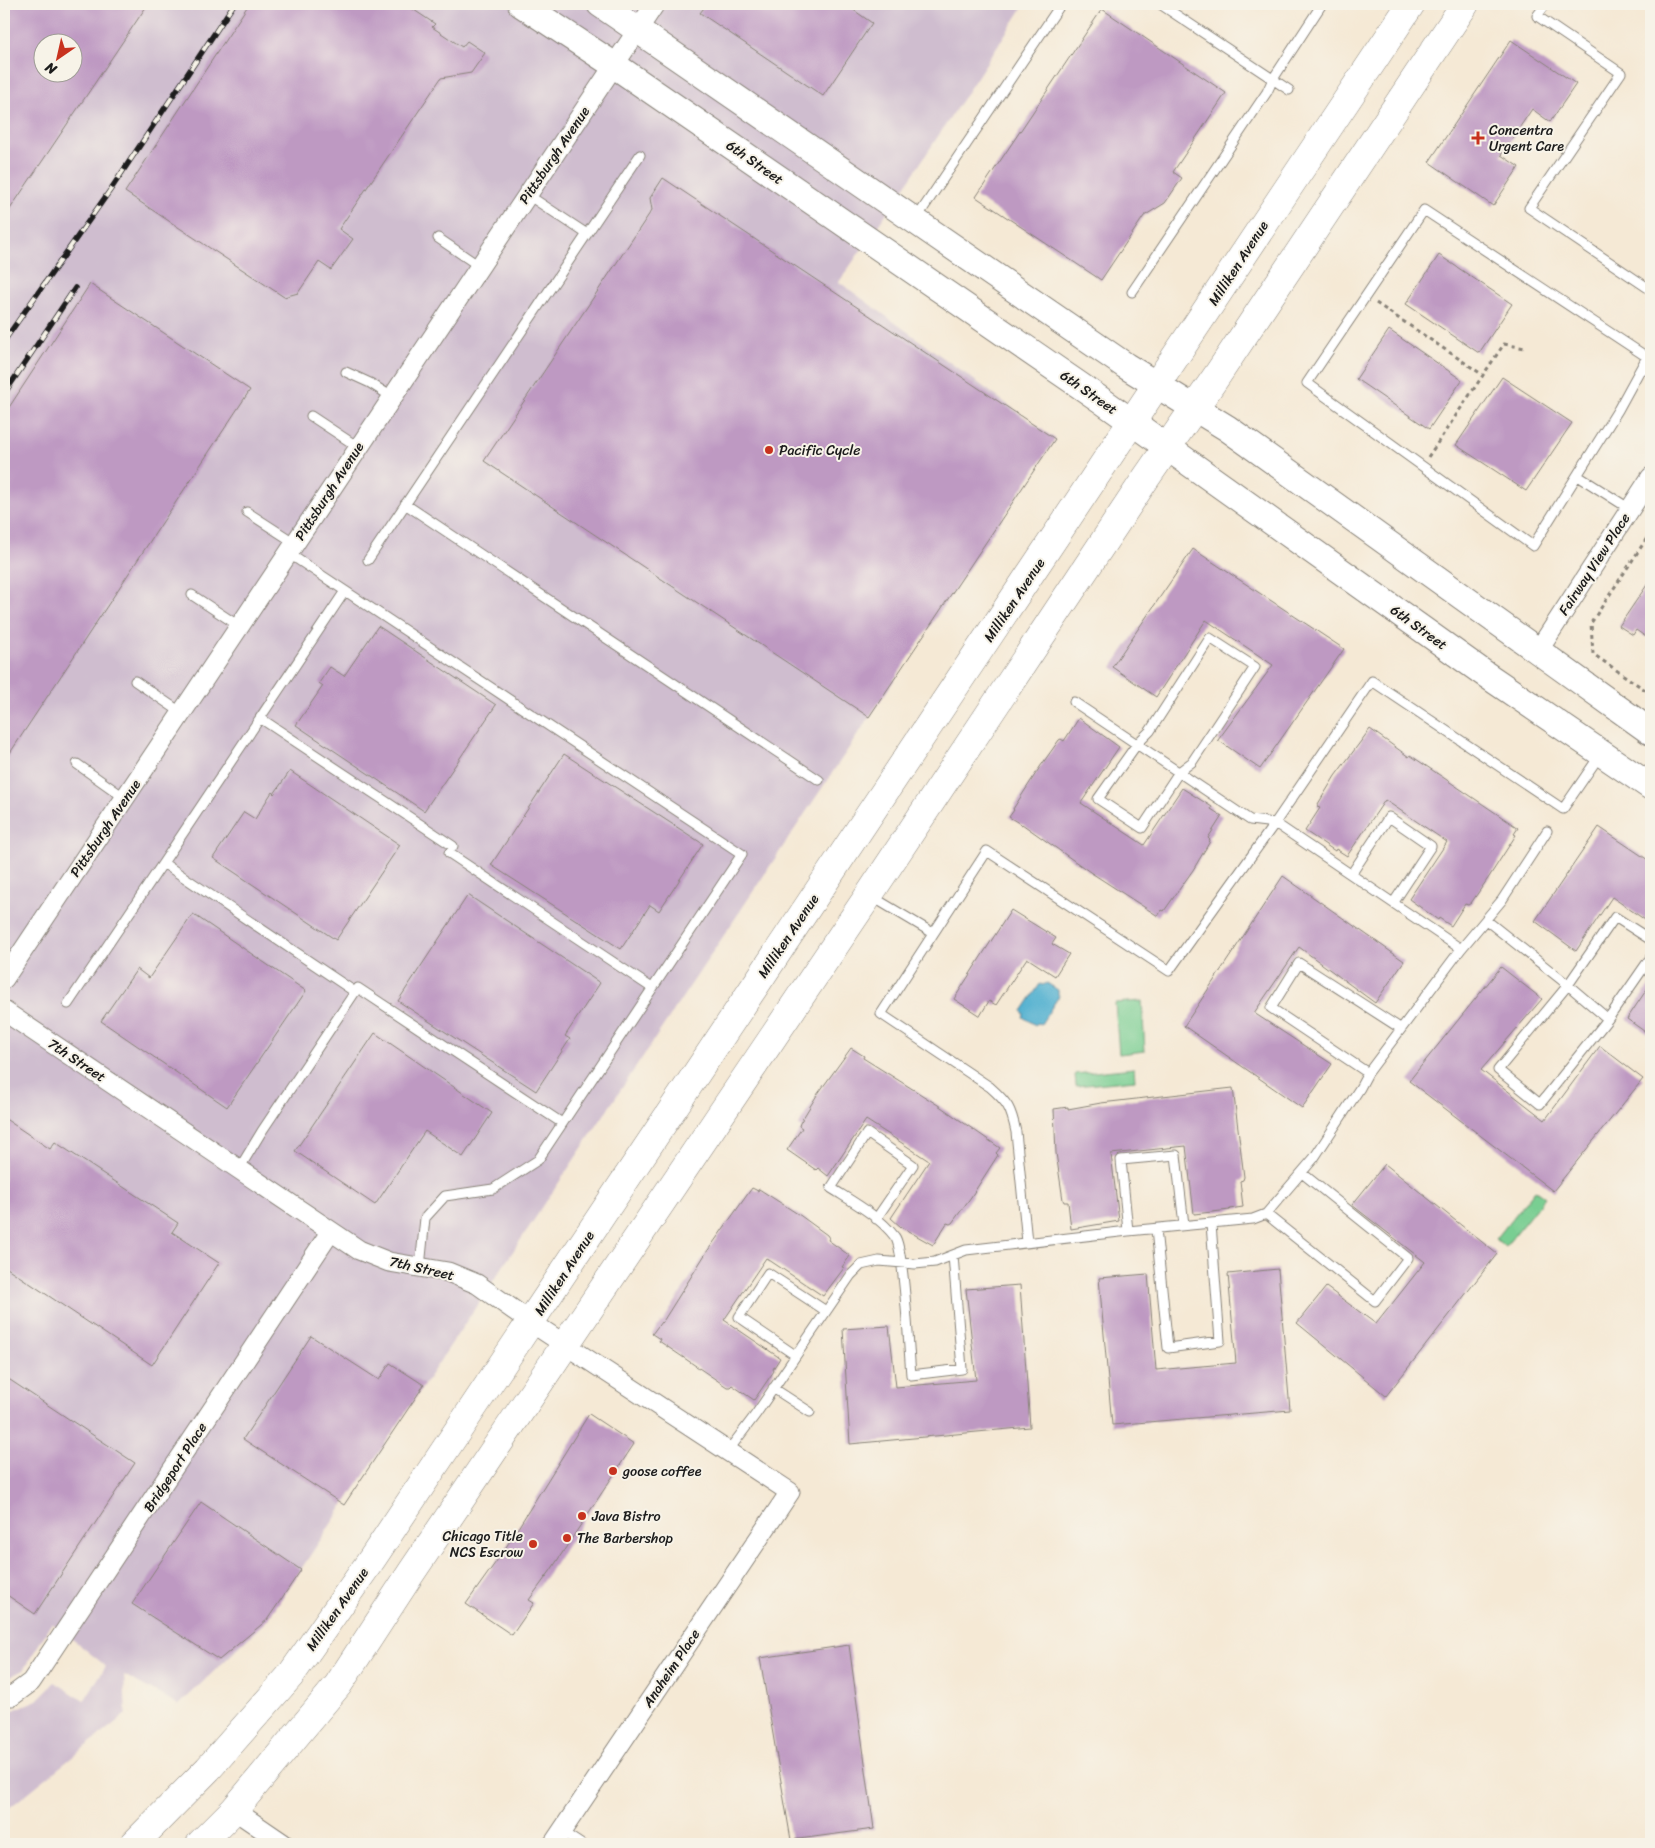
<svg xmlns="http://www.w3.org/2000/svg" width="1655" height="1848" viewBox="0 0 1655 1848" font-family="Sriracha,sans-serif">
<rect width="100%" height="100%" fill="#f7f3e8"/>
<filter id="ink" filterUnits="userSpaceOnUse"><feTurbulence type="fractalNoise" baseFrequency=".02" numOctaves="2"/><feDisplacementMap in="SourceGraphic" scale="10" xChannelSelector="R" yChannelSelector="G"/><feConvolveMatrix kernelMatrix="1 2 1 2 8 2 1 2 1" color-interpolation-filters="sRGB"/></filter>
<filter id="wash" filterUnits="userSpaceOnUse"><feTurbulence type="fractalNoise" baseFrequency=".0096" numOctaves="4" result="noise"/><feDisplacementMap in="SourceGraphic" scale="20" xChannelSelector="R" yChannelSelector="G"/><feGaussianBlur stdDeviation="1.12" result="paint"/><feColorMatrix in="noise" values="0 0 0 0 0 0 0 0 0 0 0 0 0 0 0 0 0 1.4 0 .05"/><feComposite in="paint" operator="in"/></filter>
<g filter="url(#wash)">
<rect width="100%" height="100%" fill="#f5e9d5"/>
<path fill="#cfbdcf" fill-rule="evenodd" d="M4 4H1025L906 185 839 282 1055 439 267 1620 179 1705 124 1675 126 1714 4 1812V1714L37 1700 55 1682 84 1701 106 1666 52 1623 23 1670 4 1680ZM42 42H72V72H42Z"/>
<path fill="#79ce92" stroke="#4a7557" d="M1142 1001 1145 1051 1119 1054 1115 1003Z
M1134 1068 1135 1080 1076 1086 1075 1074Z
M1535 1190 1545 1197 1505 1247 1496 1239Z"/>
<path fill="#51b0d0" stroke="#366676" d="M1047 983 1058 990V994L1059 996 1041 1024 1038 1023 1035 1025 1023 1017 1024 1014 1022 1011 1040 984 1043 985Z"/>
<g id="blocks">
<path fill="#be99c2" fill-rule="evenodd" d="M4 4H148L4 218ZM42 42H72V72H42Z
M249 4H405L435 24 432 27 462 47 467 41 485 53 471 73 441 78 339 229 353 239 331 270 319 262 298 293 284 297 125 192Z
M707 4H845L872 23 823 96 700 13Z
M1102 9 1226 93 1173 172 1182 178 1165 203 1144 216 1101 280 976 197Z
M1511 40 1576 84 1550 122 1532 109 1501 155 1519 167 1493 206 1429 162Z
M663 178 1055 439 869 717 484 461 652 210 650 198Z
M1439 255 1512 304 1479 353 1406 304Z
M90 284 250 390 4 762V415Z
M1389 330 1462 380 1429 429 1356 379Z
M1502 377 1572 423 1526 491 1456 445Z
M1193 549 1344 649 1260 769 1218 740 1273 665 1206 620 1156 697 1112 667Z
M1651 579V629L1646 637 1636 630 1633 635 1619 626Z
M378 626 496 705 424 811 296 725 323 686 319 683 330 667 344 676Z
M1079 718 1119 747 1081 803 1144 845 1182 788 1212 807 1211 809 1222 816 1208 838 1210 840 1209 843 1193 870 1164 911 1162 910 1158 916 1090 872 1022 824V825L1009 817 1014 810 1013 809 1040 767 1059 740 1061 739 1064 741Z
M1370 729 1409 757 1410 755 1438 774 1518 828 1514 834 1516 835 1489 877 1471 903 1468 905 1465 904 1451 926 1439 918 1438 920 1409 899 1447 842 1385 800 1347 856 1336 849 1335 851 1305 831 1320 808 1317 807 1318 804 1335 776Z
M564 754 703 844 659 911 650 905 621 949 491 865Z
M290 771 400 845 336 940 213 858 244 812 255 819 272 792 274 794Z
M1599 827 1651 862V924L1612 897 1576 951 1535 921Z
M1283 876 1404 961 1375 1003 1299 947 1254 1013 1332 1064 1302 1108 1184 1026Z
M468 895 600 983 565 1036 570 1039 536 1091 398 1001Z
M1011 910 1056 938 1052 944 1069 954 1055 976 1027 958 996 1005 989 1001 980 1016 954 999Z
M193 914 306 991 227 1107 101 1021 137 969 149 978Z
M1501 967 1542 999 1481 1070 1545 1120 1600 1046 1643 1079 1553 1191 1409 1081Z
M1651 983V1036L1627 1019Z
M375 1033 492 1113 463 1157 425 1131 375 1205 295 1151Z
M851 1048 864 1056 863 1058 938 1105 1000 1148 996 1153 998 1155 971 1197 952 1223 950 1224 947 1223 933 1245 901 1227 891 1218 929 1161 905 1145 866 1120 828 1176 818 1168 816 1170 787 1150 802 1128 799 1126 800 1123 817 1095Z
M1233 1088 1244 1177 1243 1180 1240 1181 1243 1207 1229 1209 1230 1210 1194 1214 1186 1146 1111 1154 1119 1221 1071 1229 1068 1202H1064L1063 1200 1056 1153 1054 1109 1068 1107V1109L1101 1103Z
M4 1118 50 1149 55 1142 178 1223 172 1232 219 1263 152 1365 4 1266Z
M1385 1164 1497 1254 1386 1396 1297 1323 1326 1287 1376 1324 1425 1262 1352 1205Z
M752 1188 758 1191 759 1189 801 1216 827 1235 829 1238 828 1240 850 1256 842 1267 844 1268 823 1296 766 1258 724 1320 780 1358 773 1369 774 1371 754 1400 732 1385 730 1387H727L659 1341 660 1339 652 1334 661 1322 662 1323 706 1253Z
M1278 1269 1290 1410 1112 1425 1099 1278 1148 1274 1156 1370 1236 1363 1228 1274Z
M1020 1285 1030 1427 850 1444 843 1329 889 1326 896 1387 976 1380 966 1289Z
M311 1336 379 1380 390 1363 424 1385 344 1505 243 1439Z
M4 1376 135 1463 35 1614 4 1593Z
M589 1414 634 1444 551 1570 529 1600 534 1603 512 1635 466 1604 503 1552Z
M201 1502 301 1570 267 1620 219 1660 132 1604Z
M849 1645 874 1829 791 1840 760 1658Z"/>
</g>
</g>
<g filter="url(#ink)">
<use href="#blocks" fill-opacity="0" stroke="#888278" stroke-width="1"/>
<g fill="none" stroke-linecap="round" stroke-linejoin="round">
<defs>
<path id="service" d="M1160 4 1289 90
M1546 4 1537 16 1621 73 1529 208 1651 290
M528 195 587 234
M1424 210 1647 357 1618 410 1533 546 1307 383Z
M916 219 1061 4
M438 238 479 266
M1132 292 1267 92 1273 79 1322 4
M1641 368 1651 371
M346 372 370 383 392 397
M311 416 358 447
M1578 476 1630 509
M405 504 819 780
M247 512 295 543
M288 553 742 854 538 1160 493 1189 445 1196 425 1218 420 1267
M368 560 640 155
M192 595 239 626
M1210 638 1255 667 1192 762 1179 772 1142 828 1098 799 1137 744 1150 731Z
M135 681 182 713
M1074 702 1250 820 1275 823 1461 949
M260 718 453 846
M77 764 125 798
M449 853 652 988
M1352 873 1389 817 1431 846 1394 902
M871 896 933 933
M1486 920 1568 985 1608 1019
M1651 940 1615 917 1568 985 1498 1070 1540 1104 1608 1019 1651 957
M358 988 562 1123
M68 1004 163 863
M1368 1073 1271 1008 1299 963 1400 1028
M239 1169 262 1131 355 992 163 863 345 591
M1266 1214 1375 1301 1408 1258 1302 1173
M876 1219 913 1165 867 1133 831 1188C853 1202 879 1216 895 1237 904 1248 909 1353 911 1375L962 1369 953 1255
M1156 1229 1168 1348 1220 1341 1211 1224
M1128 1231 1121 1160 1176 1155 1184 1225
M1027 1242 1016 1132C1011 1108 1008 1103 990 1087L881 1014 987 851 1169 971 1275 823 1372 681 1563 809 1600 755
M795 1355 739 1317 768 1273 826 1311
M773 1388 810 1412
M728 1451 756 1414 851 1275 861 1265 879 1261 915 1264 935 1262 966 1250 1128 1231 1253 1219 1266 1214 1314 1158 1360 1088 1368 1073 1461 949 1502 900 1547 831
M561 1831 581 1844"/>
<path id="minor" d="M1538 651 1651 477
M4 979 655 4
M4 1011 359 1250 389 1262 448 1272 477 1284 532 1323 790 1492 553 1844
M4 1695 12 1696 31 1682 331 1231
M234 1810 284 1844"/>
<path id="secondary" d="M521 4 614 65 1101 400 1485 674 1651 787
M600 4 1126 366 1227 428 1651 732"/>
<path id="primary" d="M134 1844 208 1769 290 1676 372 1559 1411 4
M200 1844 234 1810 338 1685 411 1573 869 895 1146 478 1218 374 1465 4"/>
</defs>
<use href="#service" stroke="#888278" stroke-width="11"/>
<use href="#minor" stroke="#888278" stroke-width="21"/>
<use href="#secondary" stroke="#888278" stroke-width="28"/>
<use href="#primary" stroke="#888278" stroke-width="29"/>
<path stroke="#888278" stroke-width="3" stroke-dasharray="4 4" stroke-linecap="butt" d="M1376 303 1483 375
M1428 457 1504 344 1525 348
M1651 532 1591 623 1593 654 1651 694"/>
<use href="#service" stroke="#fff" stroke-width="9"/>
<use href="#minor" stroke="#fff" stroke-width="19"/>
<use href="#secondary" stroke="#fff" stroke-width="26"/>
<use href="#primary" stroke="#fff" stroke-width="28"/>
<defs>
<path id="rail" d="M4 341 111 189 234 4
M4 394 75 288"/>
</defs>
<use href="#rail" stroke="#1c1c1c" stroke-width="5.5"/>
<use href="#rail" stroke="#f7f3e8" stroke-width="4" stroke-dasharray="11" stroke-linecap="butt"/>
</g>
</g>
<g fill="#c8321e" stroke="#f7f3e8" stroke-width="2">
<path d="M1475.5 130.5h5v5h5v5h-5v5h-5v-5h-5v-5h5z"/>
<circle cx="769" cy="450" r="5"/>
<circle cx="613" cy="1471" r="5"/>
<circle cx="582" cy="1516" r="5"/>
<circle cx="567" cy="1538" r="5"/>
<circle cx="533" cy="1544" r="5"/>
</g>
<g text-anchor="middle" stroke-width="4" stroke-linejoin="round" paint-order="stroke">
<g font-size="14" fill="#1c1c1c" stroke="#f7f3e8" text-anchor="start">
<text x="1489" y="135">Concentra<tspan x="1489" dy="16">Urgent Care</tspan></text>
<text x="779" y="455">Pacific Cycle</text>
<text x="623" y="1476">goose coffee</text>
<text x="592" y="1521">Java Bistro</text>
<text x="523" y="1541" text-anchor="end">Chicago Title<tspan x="523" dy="16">NCS Escrow</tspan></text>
<text x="577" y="1543">The Barbershop</text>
</g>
<g font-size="14" fill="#1c1c1c" stroke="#f7f3e8">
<text transform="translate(554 155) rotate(-56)" y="5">Pittsburgh Avenue</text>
<text transform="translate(755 162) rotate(35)" y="5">6th Street</text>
<text transform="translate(1238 263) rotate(-57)" y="5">Milliken Avenue</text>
<text transform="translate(1089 392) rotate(35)" y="5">6th Street</text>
<text transform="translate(329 491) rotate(-57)" y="5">Pittsburgh Avenue</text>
<text transform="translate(1594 564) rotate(-57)" y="5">Fairway View Place</text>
<text transform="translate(1014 600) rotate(-56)" y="5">Milliken Avenue</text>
<text transform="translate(1419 627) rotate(36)" y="5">6th Street</text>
<text transform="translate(105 828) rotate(-56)" y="5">Pittsburgh Avenue</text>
<text transform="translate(788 936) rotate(-56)" y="5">Milliken Avenue</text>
<text transform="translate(77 1060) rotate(34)" y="5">7th Street</text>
<text transform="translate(422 1268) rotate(13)" y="5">7th Street</text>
<text transform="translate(564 1273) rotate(-57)" y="5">Milliken Avenue</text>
<text transform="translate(175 1467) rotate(-57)" y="5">Bridgeport Place</text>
<text transform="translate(337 1609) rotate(-55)" y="5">Milliken Avenue</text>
<text transform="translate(671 1668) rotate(-56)" y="5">Anaheim Place</text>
</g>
</g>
<rect width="1655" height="1848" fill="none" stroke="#f7f3e8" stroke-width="20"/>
<g transform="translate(58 58) rotate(214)"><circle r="24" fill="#f7f3e8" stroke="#9f9d96"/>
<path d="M0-4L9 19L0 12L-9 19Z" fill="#c8321e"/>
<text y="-8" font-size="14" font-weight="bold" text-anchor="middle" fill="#1c1c1c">N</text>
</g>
</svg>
